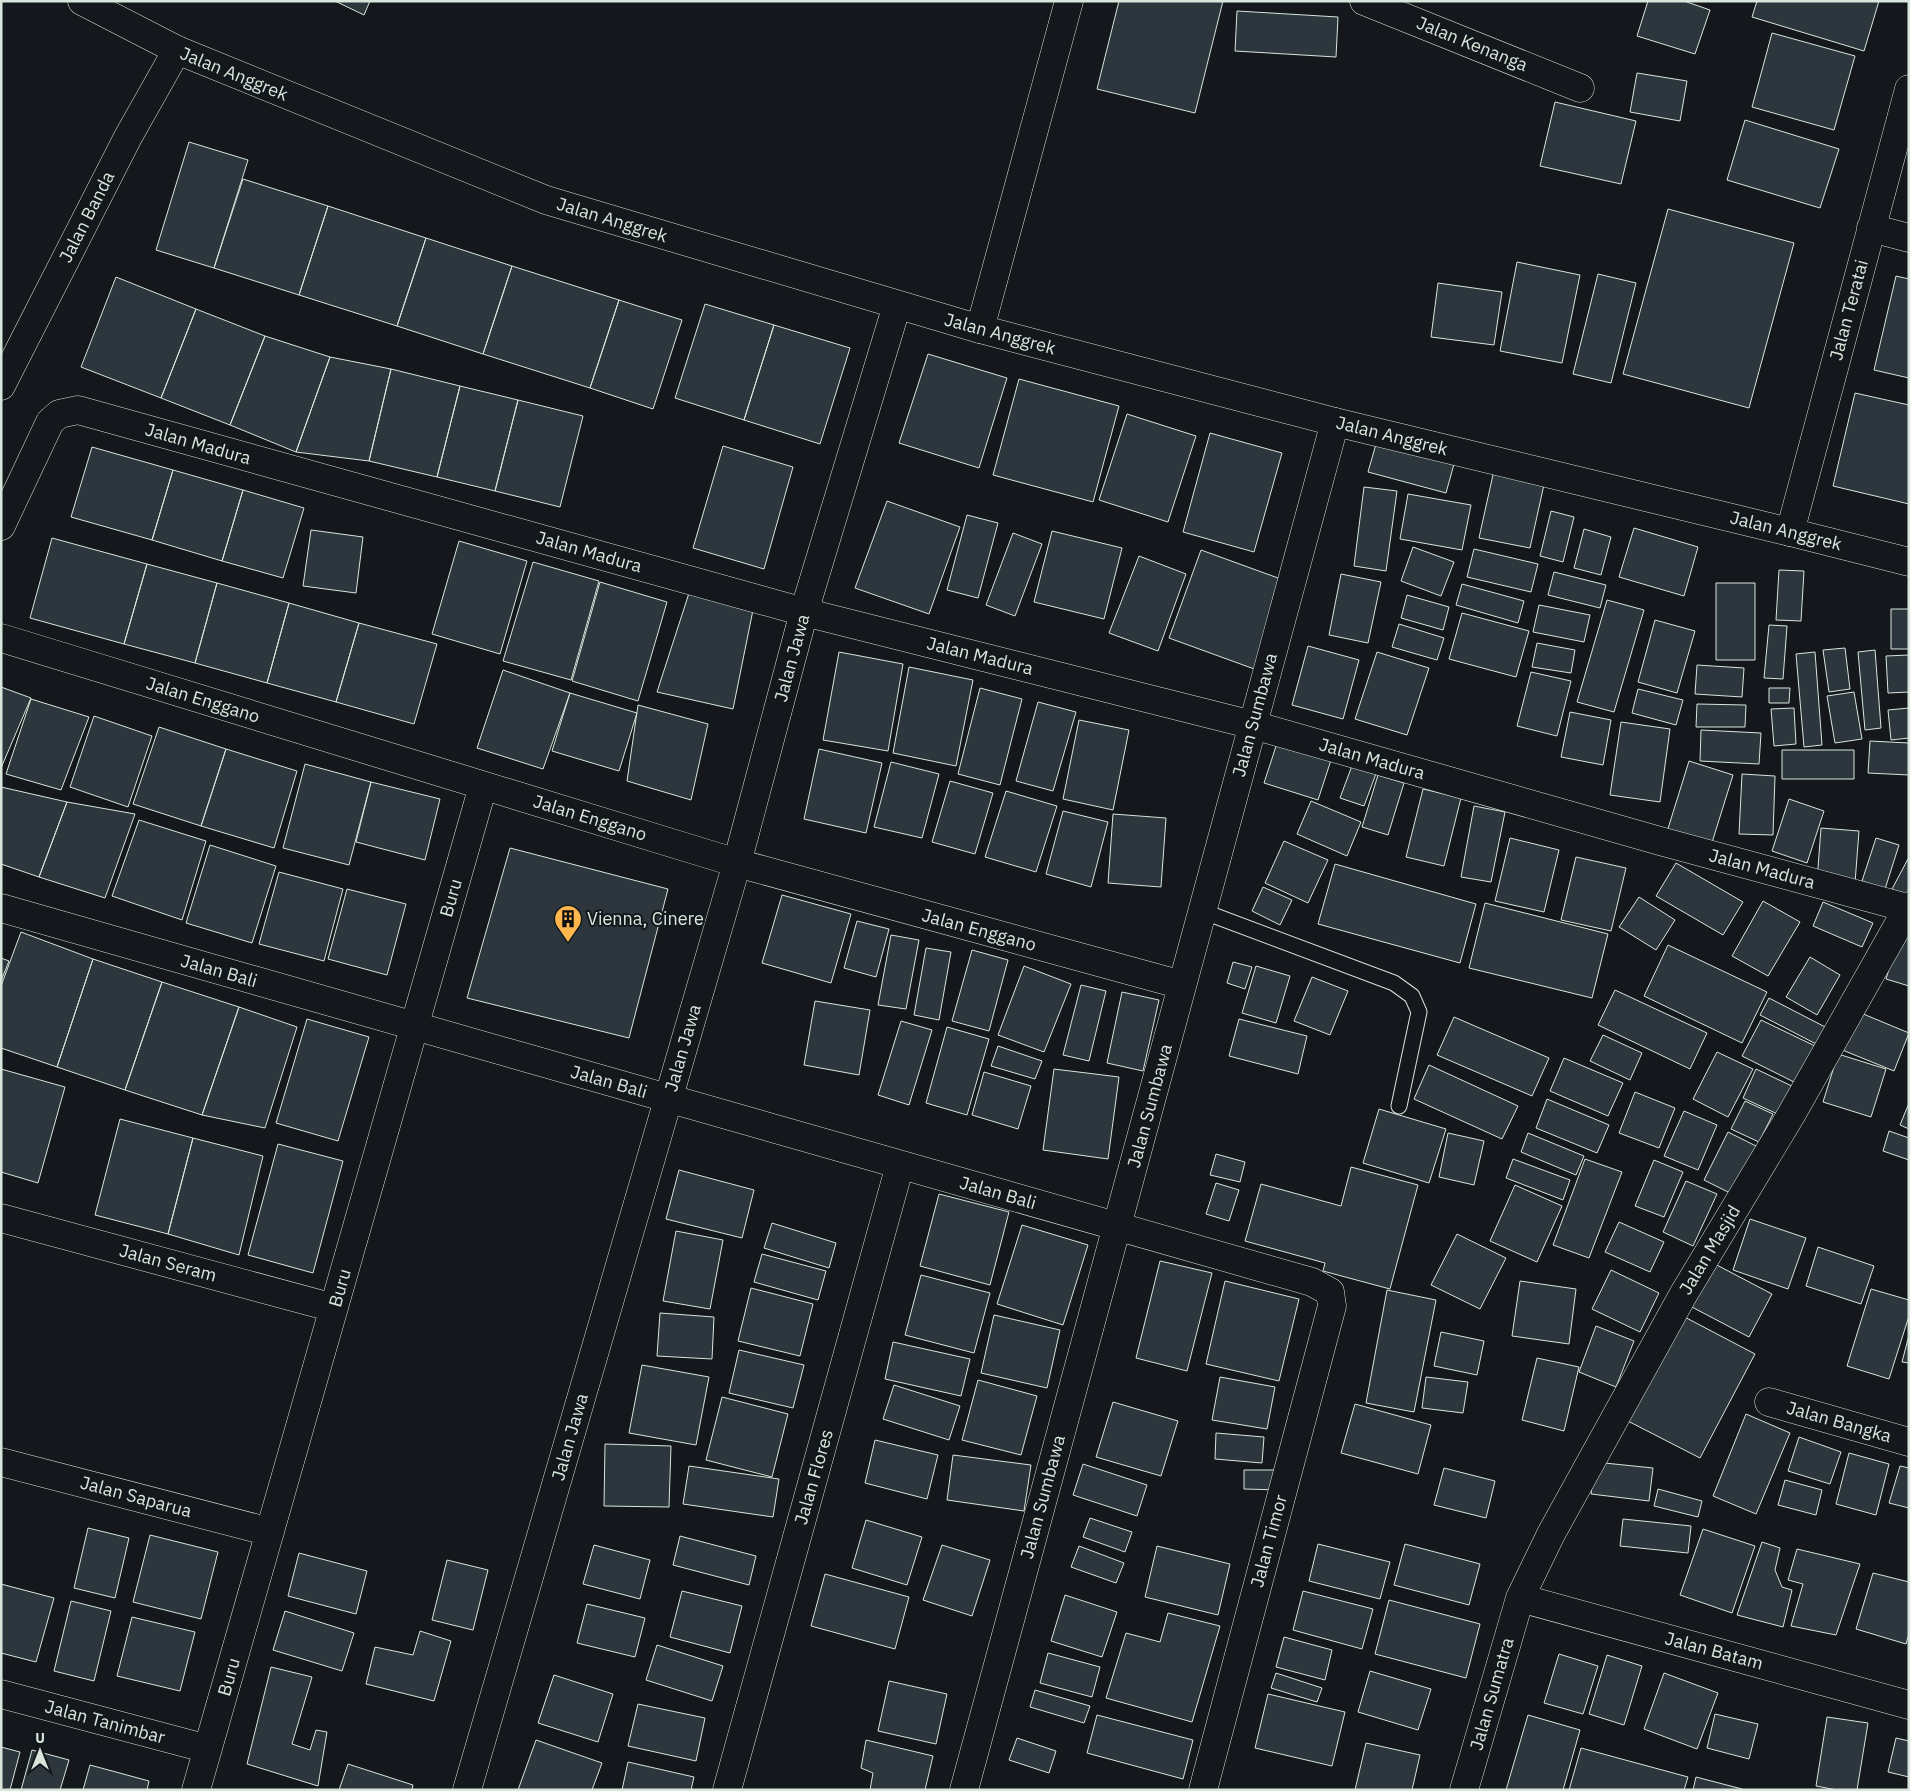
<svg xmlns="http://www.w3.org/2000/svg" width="1910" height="1791" viewBox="0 0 1910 1791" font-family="'IBM Plex Sans',sans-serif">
<rect width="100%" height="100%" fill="#14181c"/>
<path fill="#2c363c" stroke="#d8e6dc" d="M335 1H370L364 15Z
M1119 1H1223L1195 113 1097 89Z
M1648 1H1684L1710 10 1695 54 1637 36Z
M1757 1H1879L1864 51 1752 17Z
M1237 11 1338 17 1336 57 1235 51Z
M1772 33 1855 56 1834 130 1752 107Z
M1637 73 1687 81 1680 121 1630 112Z
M1555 102 1636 121 1621 184 1540 166Z
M1745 120 1839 149 1820 208 1727 180Z
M189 142 248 160 214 268 156 250Z
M243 179 328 206 299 295 214 268Z
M328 206 426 238 397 326 299 295Z
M1668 209 1794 243 1749 408 1623 374Z
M426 238 512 266 483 354 397 326Z
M1517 262 1580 275 1562 363 1500 351Z
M512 266 619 300 590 388 483 354Z
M1598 274 1636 283 1611 383 1573 374Z
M1896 276 1909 279V378L1874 370Z
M116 277 196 309 161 398 81 367Z
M1438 283 1502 292 1494 345 1431 337Z
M619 300 682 320 653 409 590 388Z
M705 304 774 325 744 420 675 398Z
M196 309 265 336 230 425 161 398Z
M774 325 850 348 820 444 744 420Z
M265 336 330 357 296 452 230 425Z
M928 354 1007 378 979 468 899 443Z
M330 357 391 369 369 461 296 452Z
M391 369 460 386 437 477 369 461Z
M1019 379 1119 406 1093 502 993 475Z
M460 386 518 400 495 491 437 477Z
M1855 393 1909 405V504L1833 486Z
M518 400 583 416 560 507 495 491Z
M1127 414 1196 436 1168 522 1099 500Z
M1210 433 1282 453 1254 552 1183 532Z
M1376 444 1454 464 1446 493 1368 472Z
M723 446 793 467 764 569 693 548Z
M92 447 173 470 152 540 71 517Z
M173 470 243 490 222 561 152 540Z
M1494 470 1545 480 1530 548 1479 538Z
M1364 487 1397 491 1386 571 1354 566Z
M243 490 304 508 283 578 222 561Z
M1408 494 1471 505 1462 550 1400 539Z
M887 501 960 527 929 614 855 588Z
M1551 511 1574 517 1563 562 1540 556Z
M967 515 998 523 978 598 947 590Z
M1634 528 1698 547 1684 596 1619 577Z
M1584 529 1611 537 1601 575 1574 568Z
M311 530 363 537 356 593 303 586Z
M1052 531 1122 548 1104 619 1034 602Z
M1013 533 1042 544 1015 616 986 605Z
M52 538 147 564 124 644 30 618Z
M459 541 527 561 500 654 432 634Z
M1413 547 1454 562 1441 596 1401 581Z
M1474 549 1538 564 1531 592 1467 577Z
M1201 550 1289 582 1257 670 1169 638Z
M1139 556 1186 574 1158 651 1109 633Z
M533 562 599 581 571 680 503 661Z
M147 564 217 583 195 663 124 644Z
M1779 570 1804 571 1801 621 1776 620Z
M1554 572 1606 585 1600 608 1548 595Z
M1341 574 1381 582 1368 643 1329 635Z
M600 582 667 602 638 701 572 681Z
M217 583 289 603 267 683 195 663Z
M1716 583H1755V660H1716Z
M1462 584 1524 601 1518 623 1456 605Z
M690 590 753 610 733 709 657 692Z
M1407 595 1449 607 1443 630 1401 618Z
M1607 600 1644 610 1614 712 1577 702Z
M289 603 359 623 336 702 267 683Z
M1539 605 1590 615 1584 642 1533 632Z
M1891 609H1909V649H1891Z
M1462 613 1529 631 1516 677 1449 659Z
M1655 620 1695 631 1677 693 1638 682Z
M359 623 437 644 414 724 336 702Z
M1399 624 1444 638 1437 660 1392 647Z
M1769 625 1787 626 1783 679 1764 678Z
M1537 643 1575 650 1571 673 1532 667Z
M1308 646 1359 660 1343 719 1292 705Z
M1845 648 1850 689 1829 692 1823 650Z
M1875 650 1881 728 1865 730 1858 652Z
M839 652 903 664 888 751 823 740Z
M1377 652 1429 668 1407 735 1355 719Z
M1815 652 1822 745 1804 747 1796 654Z
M1909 655V692L1888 693 1886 656Z
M1697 665 1744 668 1742 697 1695 694Z
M909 667 973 680 956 766 893 753Z
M503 670 570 693 543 769 477 748Z
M1531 672 1571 681 1557 736 1517 726Z
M1 687 31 698 1 768Z
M980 688 1022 699 1000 785 958 774Z
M1769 688H1790L1789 703H1769Z
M1638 689 1683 700 1676 725 1632 713Z
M1854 692 1862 739 1835 743 1827 696Z
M570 693 637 713 619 771 552 751Z
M31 699 89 717 61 790 6 774Z
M1038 702 1076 712 1053 791 1016 781Z
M1697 704 1746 705 1745 727H1696Z
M638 705 708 724 691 800 627 781Z
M1794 708 1796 744 1774 746 1771 709Z
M1909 708V738L1891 740 1888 710Z
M1570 712 1611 720 1603 765 1561 757Z
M94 716 152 736 128 807 70 787Z
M1079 720 1129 730 1113 810 1063 799Z
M1621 722 1670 729 1660 802 1610 795Z
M159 727 226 749 201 826 133 804Z
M1701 730 1761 733 1759 764 1700 761Z
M1278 740 1332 757 1318 800 1264 783Z
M1870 741 1909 743V775L1868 773Z
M226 749 297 771 274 848 201 826Z
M819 749 882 763 866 833 804 819Z
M1782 750H1854V779H1782Z
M1689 761 1733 775 1710 849 1666 835Z
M891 762 939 774 922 838 874 827Z
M1353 763 1377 771 1364 806 1340 798Z
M305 764 371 782 349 865 283 848Z
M1742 774 1775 776 1773 835 1739 834Z
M1378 775 1404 783 1388 835 1362 827Z
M950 781 993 793 975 854 932 842Z
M371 782 440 799 425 860 356 842Z
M1 787 67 802 39 877 1 864Z
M1423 789 1461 798 1444 866 1406 857Z
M1006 791 1057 806 1036 872 985 857Z
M1789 799 1824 811 1807 863 1772 851Z
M1311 801 1361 822 1347 856 1297 834Z
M67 802 135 814 105 898 39 877Z
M1474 806 1505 812 1491 882 1461 877Z
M1063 811 1108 822 1091 887 1046 874Z
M1113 814 1166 818 1161 887 1108 883Z
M139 820 206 841 182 920 112 896Z
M1821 828 1859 831 1855 883 1817 881Z
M1510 838 1559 850 1544 912 1495 901Z
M1876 838 1899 845 1885 889 1862 881Z
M1284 841 1328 860 1308 903 1265 883Z
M210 845 276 866 252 943 186 923Z
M510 848 668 889 629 1038 467 998Z
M1576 857 1626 868 1611 931 1561 920Z
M1909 857V895L1908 897 1892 889Z
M1676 863 1743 902 1723 935 1656 896Z
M1335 864 1476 904 1460 963 1318 924Z
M279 872 343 889 324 961 259 944Z
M1263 887 1292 900 1280 925 1252 911Z
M347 889 406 904 387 975 328 959Z
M782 895 851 914 831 983 762 963Z
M1639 897 1675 920 1656 950 1619 927Z
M1763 901 1800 922 1768 976 1732 956Z
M1823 902 1873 923 1862 947 1813 926Z
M1485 903 1608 934 1592 998 1469 968Z
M857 921 889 929 876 977 844 968Z
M1902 926 1909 927V986L1886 979Z
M21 932 93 959 57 1067 1 1048V986Z
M891 935 919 940 906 1009 878 1005Z
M1668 945 1767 992 1742 1043 1644 996Z
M926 948 951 952 939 1020 914 1015Z
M972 950 1008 960 989 1031 952 1021Z
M1810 957 1840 975 1817 1015 1786 997Z
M1 958 9 961 1 981Z
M93 959 162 982 125 1090 57 1067Z
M1233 962 1252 967 1245 989 1227 983Z
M1024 966 1071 984 1044 1052 998 1035Z
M1256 966 1290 976 1276 1023 1242 1013Z
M1312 977 1348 991 1330 1035 1294 1021Z
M162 982 239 1007 202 1115 125 1090Z
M1081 985 1106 991 1089 1061 1063 1055Z
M1615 990 1707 1033 1690 1069 1598 1025Z
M1122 992 1159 1000 1143 1071 1107 1063Z
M1769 998 1831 1030 1822 1047 1760 1015Z
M815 1001 870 1010 859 1075 804 1065Z
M239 1007 297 1027 265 1128 202 1115Z
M1856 1011 1909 1033 1894 1071 1840 1049Z
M1454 1017 1549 1058 1532 1096 1437 1055Z
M307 1019 369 1037 338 1141 276 1123Z
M1239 1019 1307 1036 1298 1074 1229 1056Z
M1761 1020 1815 1046 1796 1083 1742 1056Z
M901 1021 932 1030 909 1105 878 1095Z
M947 1027 989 1039 967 1115 926 1103Z
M1603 1035 1642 1053 1630 1080 1590 1061Z
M998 1046 1042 1061 1035 1079 991 1066Z
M1717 1052 1753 1069 1728 1117 1693 1099Z
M1838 1054 1886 1069 1871 1117 1823 1102Z
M1564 1058 1623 1083 1608 1116 1550 1091Z
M1429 1065 1518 1106 1502 1139 1414 1099Z
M1 1069 65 1087 38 1183 1 1172Z
M1054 1069 1119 1077 1108 1159 1043 1150Z
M1756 1069 1798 1089 1784 1117 1743 1098Z
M984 1072 1031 1086 1018 1129 972 1115Z
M1635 1092 1675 1108 1659 1148 1619 1133Z
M1547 1099 1609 1125 1597 1153 1536 1128Z
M1745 1101 1773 1114 1759 1142 1731 1129Z
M1909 1103V1129L1900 1125Z
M1379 1109 1446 1129 1429 1183 1363 1163Z
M1684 1111 1717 1125 1698 1170 1664 1156Z
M120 1119 193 1138 168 1234 95 1215Z
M1889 1131 1909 1138V1160L1883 1151Z
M1728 1132 1758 1147 1734 1195 1704 1180Z
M1448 1133 1484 1141 1474 1185 1439 1177Z
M1528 1133 1584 1156 1576 1175 1521 1152Z
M193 1138 263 1156 239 1255 168 1234Z
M278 1144 343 1161 313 1273 248 1255Z
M1216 1154 1245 1162 1240 1182 1210 1175Z
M1513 1159 1570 1180 1563 1200 1506 1178Z
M1585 1159 1622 1172 1589 1258 1553 1245Z
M1654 1160 1683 1172 1664 1217 1635 1206Z
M1351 1167 1418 1185 1390 1289 1323 1271 1325 1263 1245 1241 1261 1184 1341 1206Z
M679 1170 754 1190 742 1238 666 1219Z
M1686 1181 1717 1194 1693 1246 1663 1232Z
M1216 1183 1239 1190 1229 1221 1206 1214Z
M1515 1185 1562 1206 1537 1262 1490 1241Z
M939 1194 1009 1212 990 1285 920 1266Z
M1750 1219 1806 1238 1788 1289 1733 1270Z
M1619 1222 1664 1242 1650 1272 1605 1252Z
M772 1223 836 1243 829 1268 764 1248Z
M1022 1225 1088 1245 1063 1325 997 1304Z
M676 1231 723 1240 710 1309 663 1301Z
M1457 1234 1506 1258 1480 1309 1431 1285Z
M1818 1247 1874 1266 1861 1304 1806 1286Z
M762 1254 826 1271 818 1300 754 1282Z
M1160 1261 1212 1273 1187 1371 1136 1358Z
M1713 1263 1772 1294 1749 1337 1690 1306Z
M1611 1270 1659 1293 1640 1332 1592 1309Z
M921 1275 990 1293 974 1353 905 1335Z
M1225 1281 1299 1299 1279 1381 1206 1364Z
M1520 1281 1576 1289 1569 1344 1512 1336Z
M751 1288 813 1304 800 1356 738 1341Z
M1871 1289 1909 1300V1316L1889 1379 1847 1366Z
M1387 1290 1436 1300 1414 1412 1366 1403Z
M660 1313 714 1317 712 1359 657 1356Z
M1677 1313 1755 1354 1700 1458 1622 1418Z
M994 1315 1060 1330 1047 1388 981 1373Z
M1596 1326 1634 1341 1616 1387 1579 1372Z
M1441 1332 1484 1341 1477 1375 1434 1366Z
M1909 1335V1363L1902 1362Z
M893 1342 970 1359 961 1396 885 1379Z
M739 1350 804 1365 793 1408 729 1393Z
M1537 1358 1579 1367 1564 1431 1522 1420Z
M642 1365 709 1377 696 1445 629 1433Z
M1220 1377 1275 1387 1267 1429 1212 1420Z
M1426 1377 1468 1382 1463 1413 1422 1408Z
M978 1380 1037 1396 1021 1455 962 1440Z
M894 1385 960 1406 949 1440 883 1419Z
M722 1397 788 1414 772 1477 706 1460Z
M1113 1402 1178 1421 1161 1476 1096 1457Z
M1355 1404 1431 1425 1418 1474 1341 1453Z
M1746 1414 1790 1433 1756 1514 1713 1496Z
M1216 1433 1264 1437 1262 1463 1215 1459Z
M1799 1437 1841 1452 1830 1484 1788 1471Z
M875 1440 938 1455 927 1499 865 1483Z
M605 1444 671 1446 669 1507 604 1506Z
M1849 1453 1889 1464 1876 1515 1836 1504Z
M953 1455 1031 1465 1024 1511 947 1500Z
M1595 1462 1653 1468 1649 1501 1591 1494Z
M1083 1464 1147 1485 1137 1516 1073 1495Z
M689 1466 779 1479 773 1517 683 1504Z
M1900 1466 1909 1468V1508L1889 1503Z
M1444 1468 1495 1481 1486 1518 1434 1505Z
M1244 1470H1280V1490L1244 1489Z
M1785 1480 1822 1490 1816 1515 1778 1505Z
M1658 1489 1702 1501 1698 1517 1654 1506Z
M1090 1518 1132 1532 1125 1552 1083 1537Z
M1623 1519 1691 1526 1688 1553 1620 1546Z
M866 1520 922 1537 907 1585 852 1568Z
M88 1528 129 1538 115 1598 74 1588Z
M1703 1529 1755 1546 1732 1613 1680 1595Z
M150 1535 218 1552 201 1619 133 1602Z
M680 1536 756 1556 749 1585 673 1565Z
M1762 1542 1780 1548 1775 1570 1782 1587 1792 1590 1783 1627 1737 1615Z
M1318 1544 1390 1562 1380 1599 1309 1581Z
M1405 1544 1480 1564 1469 1605 1394 1585Z
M594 1545 650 1560 640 1599 583 1584Z
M942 1545 990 1560 972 1616 923 1600Z
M1079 1546 1124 1563 1116 1583 1071 1567Z
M1157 1546 1230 1564 1218 1615 1145 1597Z
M1797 1549 1860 1564 1836 1635 1791 1626 1803 1584 1788 1580Z
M299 1553 367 1571 356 1614 288 1596Z
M447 1560 488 1570 473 1630 432 1620Z
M1873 1573 1909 1582V1633L1906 1644 1856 1629Z
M825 1574 909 1597 895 1649 811 1626Z
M1 1584 54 1598 36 1662 1 1653Z
M682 1591 742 1606 730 1653 670 1637Z
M1303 1591 1373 1609 1362 1649 1293 1630Z
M1065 1595 1117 1612 1102 1657 1051 1641Z
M1389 1600 1480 1624 1466 1678 1375 1654Z
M71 1601 111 1611 94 1681 54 1671Z
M587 1604 645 1618 635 1657 577 1643Z
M285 1611 354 1633 342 1671 273 1650Z
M1168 1613 1220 1626 1192 1722 1106 1698 1126 1633 1160 1642Z
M132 1617 195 1632 180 1691 117 1676Z
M420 1631 451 1641 434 1701 366 1684 375 1647 413 1655Z
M1284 1637 1332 1650 1325 1680 1276 1667Z
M657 1645 723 1666 712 1701 646 1680Z
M1048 1653 1100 1667 1092 1697 1040 1683Z
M1559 1654 1598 1666 1583 1714 1544 1703Z
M1607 1655 1642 1666 1624 1725 1589 1714Z
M271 1667 312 1677 292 1744 310 1750 316 1730 327 1732 318 1786 247 1764Z
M1370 1671 1431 1689 1418 1730 1358 1712Z
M1276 1673 1322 1688 1317 1702 1271 1688Z
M1664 1673 1718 1693 1697 1749 1644 1729Z
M554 1675 613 1694 598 1742 538 1723Z
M889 1681 947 1694 936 1744 878 1731Z
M1035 1690 1090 1706 1084 1723 1030 1707Z
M1268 1694 1345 1712 1332 1766 1255 1748Z
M638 1704 705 1718 696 1761 628 1746Z
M1715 1714 1758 1724 1749 1759 1707 1748Z
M1097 1715 1193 1740 1183 1779 1087 1753Z
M1528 1715 1580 1730 1563 1790H1506Z
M1827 1717 1868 1723 1857 1790H1837L1816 1786Z
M1017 1738 1056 1751 1049 1773 1009 1760Z
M1896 1738 1909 1741V1777L1888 1772Z
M536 1740 602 1763 592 1790H518Z
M866 1740 933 1756 925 1790H870L873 1773 861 1768Z
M1366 1743 1420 1755 1412 1790H1355Z
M1 1747 20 1752 10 1790H1Z
M1581 1748 1688 1777 1684 1790H1569Z
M32 1750 69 1760 60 1790H21Z
M628 1762 694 1777 691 1790H622Z
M348 1764 413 1785 412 1790H339Z
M90 1765 149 1781 147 1790H83Z
M1696 1777 1742 1789V1790H1693Z"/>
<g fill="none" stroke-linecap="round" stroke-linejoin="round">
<defs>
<path id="lane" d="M1202 911 1394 983 1412 996 1419 1012 1399 1106"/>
<path id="street" d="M1364 1 1580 88
M1871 228 1909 238
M980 329 1069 1
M1 386 128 137 177 50
M1 526 50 422 59 414 78 410 804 612 1253 725 1660 841 1907 908
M1790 532 1909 89
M1 638 737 863 1182 985
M1 908 1312 1282 1330 1292 1332 1306 1203 1790
M1 1218 334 1308
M1769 1402 1909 1442
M1 1462 270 1532
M1520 1598 1909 1705
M1 1694 208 1749
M196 1790 483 786
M727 1790 900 1165
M964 1790 1335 422
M1464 1790 1520 1598 1551 1534 1683 1295 1791 1115 1909 906"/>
<path id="secondary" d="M82 1 177 50 546 200 980 329 1335 422 1790 532 1909 562
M467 1790 737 863 804 612 897 305"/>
</defs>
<use href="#lane" stroke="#d8e6dc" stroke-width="17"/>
<use href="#street" stroke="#d8e6dc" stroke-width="29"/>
<use href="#secondary" stroke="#d8e6dc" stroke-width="29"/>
<use href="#lane" stroke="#14181c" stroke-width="15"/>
<use href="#street" stroke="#14181c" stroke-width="28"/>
<use href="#secondary" stroke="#14181c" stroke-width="28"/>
</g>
<defs>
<symbol id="building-pin" viewBox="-11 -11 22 30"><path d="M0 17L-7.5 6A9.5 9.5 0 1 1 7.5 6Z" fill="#ffb74d" stroke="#14181c"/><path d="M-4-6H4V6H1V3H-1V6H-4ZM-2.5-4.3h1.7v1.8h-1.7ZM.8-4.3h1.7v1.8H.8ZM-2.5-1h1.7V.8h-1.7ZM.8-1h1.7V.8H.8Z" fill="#111"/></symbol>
</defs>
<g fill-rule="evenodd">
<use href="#building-pin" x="552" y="903" width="32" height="43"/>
</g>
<g text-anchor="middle" stroke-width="4" stroke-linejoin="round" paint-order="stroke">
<g font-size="18" fill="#d8e6dc" stroke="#14181c">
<text transform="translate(1472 44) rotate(22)" y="6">Jalan Kenanga</text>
<text transform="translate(234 74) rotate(22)" y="6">Jalan Anggrek</text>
<text transform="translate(87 217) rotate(-63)" y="6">Jalan Banda</text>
<text transform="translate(612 220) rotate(17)" y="6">Jalan Anggrek</text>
<text transform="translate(1849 310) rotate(-75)" y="6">Jalan Teratai</text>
<text transform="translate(1000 334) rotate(15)" y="6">Jalan Anggrek</text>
<text transform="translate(1392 436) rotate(14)" y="6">Jalan Anggrek</text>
<text transform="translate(198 444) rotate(16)" y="6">Jalan Madura</text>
<text transform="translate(1786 531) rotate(14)" y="6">Jalan Anggrek</text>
<text transform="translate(589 552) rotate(16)" y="6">Jalan Madura</text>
<text transform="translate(980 656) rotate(14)" y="6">Jalan Madura</text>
<text transform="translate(792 658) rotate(-75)" y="6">Jalan Jawa</text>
<text transform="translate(203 700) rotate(17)" y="6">Jalan Enggano</text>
<text transform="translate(1255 715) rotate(-75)" y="6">Jalan Sumbawa</text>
<text transform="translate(1372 759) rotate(16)" y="6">Jalan Madura</text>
<text transform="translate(590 818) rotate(17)" y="6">Jalan Enggano</text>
<text transform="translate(1762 869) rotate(15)" y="6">Jalan Madura</text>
<text transform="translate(451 898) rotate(-74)" y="6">Buru</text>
<text transform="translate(979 930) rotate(15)" y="6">Jalan Enggano</text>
<text transform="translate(219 971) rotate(16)" y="6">Jalan Bali</text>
<text transform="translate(683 1048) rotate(-74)" y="6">Jalan Jawa</text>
<text transform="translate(609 1082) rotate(16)" y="6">Jalan Bali</text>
<text transform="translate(1150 1106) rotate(-75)" y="6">Jalan Sumbawa</text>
<text transform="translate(998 1193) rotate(16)" y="6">Jalan Bali</text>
<text transform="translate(1710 1250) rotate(-59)" y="6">Jalan Masjid</text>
<text transform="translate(168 1263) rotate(15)" y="6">Jalan Seram</text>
<text transform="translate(340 1288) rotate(-74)" y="6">Buru</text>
<text transform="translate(1839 1422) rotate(16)" y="6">Jalan Bangka</text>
<text transform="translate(570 1437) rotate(-74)" y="6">Jalan Jawa</text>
<text transform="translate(814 1477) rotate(-74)" y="6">Jalan Flores</text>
<text transform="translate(136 1497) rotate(15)" y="6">Jalan Saparua</text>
<text transform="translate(1043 1497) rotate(-75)" y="6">Jalan Sumbawa</text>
<text transform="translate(1269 1541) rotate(-75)" y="6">Jalan Timor</text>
<text transform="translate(1714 1651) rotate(15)" y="6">Jalan Batam</text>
<text transform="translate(229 1677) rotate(-74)" y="6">Buru</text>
<text transform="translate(1492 1694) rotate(-74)" y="6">Jalan Sumatra</text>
<text transform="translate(105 1722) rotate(15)" y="6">Jalan Tanimbar</text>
</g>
<g font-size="18" fill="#d8e6dc" stroke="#14181c" text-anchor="start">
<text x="587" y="925">Vienna, Cinere</text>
</g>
</g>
<rect width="1910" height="1791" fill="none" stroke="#d8e6dc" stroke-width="5"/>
<g transform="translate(40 1751)" stroke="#14181c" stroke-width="4" paint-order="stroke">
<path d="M0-4L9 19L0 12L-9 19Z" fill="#d8e6dc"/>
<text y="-8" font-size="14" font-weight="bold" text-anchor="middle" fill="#d8e6dc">U</text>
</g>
</svg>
